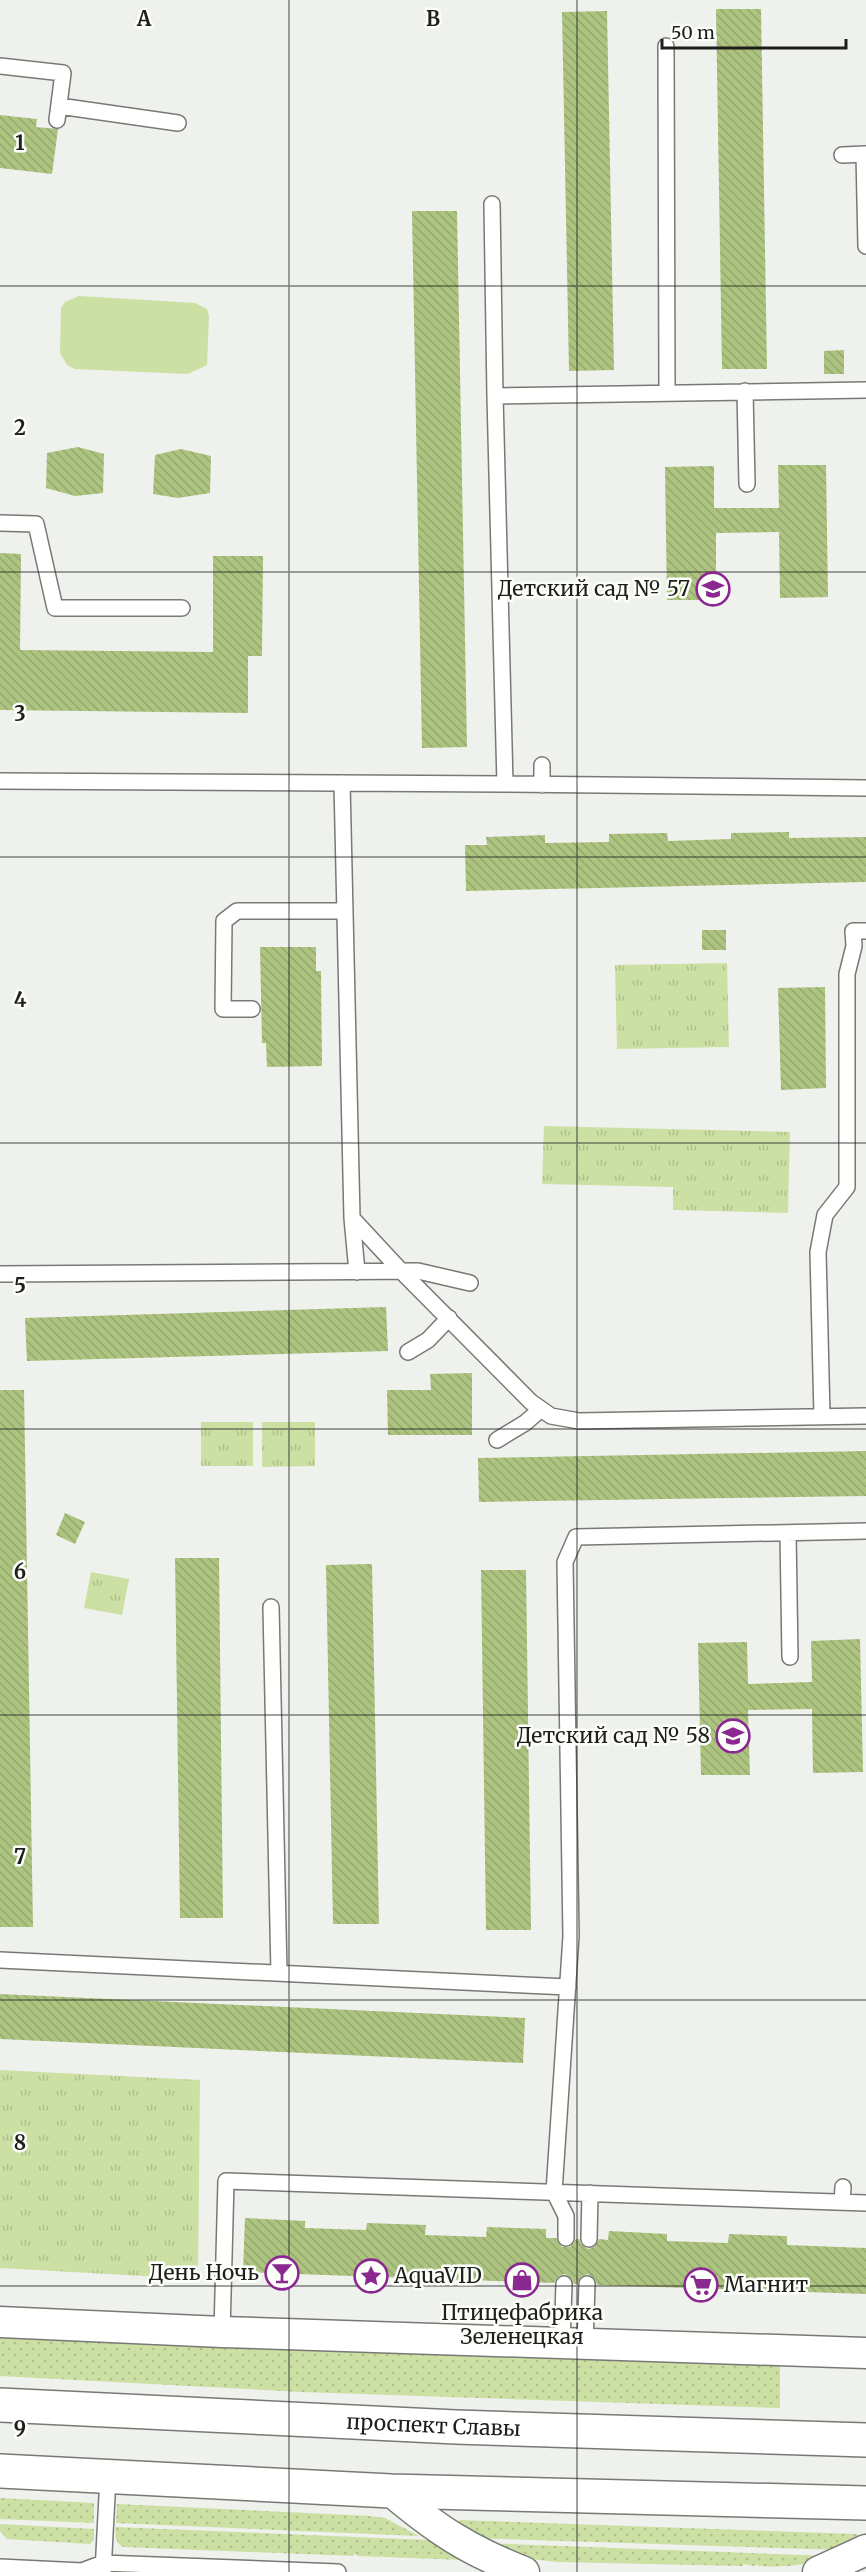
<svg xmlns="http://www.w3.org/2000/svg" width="866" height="2572" viewBox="0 0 866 2572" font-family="Merriweather,serif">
<defs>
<pattern id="grass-dots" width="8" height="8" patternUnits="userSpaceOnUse" patternTransform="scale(1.5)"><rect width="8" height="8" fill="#cce0a4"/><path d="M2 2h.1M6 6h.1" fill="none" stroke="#afc08d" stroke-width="1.8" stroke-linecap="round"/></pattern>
<pattern id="park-tufts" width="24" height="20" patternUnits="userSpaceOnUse" patternTransform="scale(1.5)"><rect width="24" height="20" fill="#cce0a4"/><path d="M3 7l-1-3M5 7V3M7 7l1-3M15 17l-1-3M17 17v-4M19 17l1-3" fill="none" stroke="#afc08d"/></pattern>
<pattern id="building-back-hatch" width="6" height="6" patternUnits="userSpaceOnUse" patternTransform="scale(1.5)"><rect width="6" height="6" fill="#adc480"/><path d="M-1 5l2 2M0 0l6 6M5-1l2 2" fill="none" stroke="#94a86e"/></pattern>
</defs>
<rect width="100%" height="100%" fill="#eff1ec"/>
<path fill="url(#grass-dots)" d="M0 2335 303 2350 780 2366V2408L302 2392 0 2376Z
M0 2498 94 2503V2523L0 2519Z
M117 2504 370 2516 385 2518 419 2536 116 2523Z
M460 2520 856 2534 861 2537 841 2550 471 2538 457 2522Z
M0 2524 94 2529V2539L90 2544 7 2539 0 2531Z
M116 2527 428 2540 464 2559 463 2560 358 2556 354 2553V2556L123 2547C115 2542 115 2537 116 2527Z
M482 2543 828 2556C804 2567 784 2567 758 2566V2564L754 2566 743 2564V2566L557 2562 532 2559Z"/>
<path fill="url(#park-tufts)" d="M727 963 729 1047 617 1049 615 965Z
M544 1126 790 1132 788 1213 673 1210V1187L542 1184Z
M201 1422H253V1466H201Z
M262 1422H315V1466L262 1467Z
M91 1572 129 1579 122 1615 84 1608Z
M0 2070 200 2080 198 2279 0 2268Z"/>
<path fill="#cce0a4" d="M79 296 195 303 207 309 209 316 207 365 188 374 75 369 67 365 60 353 61 308 65 302Z"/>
<path fill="url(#building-back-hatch)" d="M716 9H761L767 369H722Z
M607 11 614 370 569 371 562 12Z
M0 115 37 119 36 127 58 129 52 174 0 168Z
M412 211H457L467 747 422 748Z
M844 350V374H824V351Z
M78 447 104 454 103 493 75 496 46 488 47 453Z
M181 449 211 456 210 493 178 498 153 494 155 455Z
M778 465H826L828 597 780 598 779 532 716 533V600H667L665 467 714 466V508H779Z
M0 553 21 554 20 650 213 652V556H263L262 656H248V713L0 710Z
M789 832V838L866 837V882L466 891 465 845H487L486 837 545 835V843L609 842V834L667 833 668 841 731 839V833Z
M702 930H726V950H702Z
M260 947H316V971H321L322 1066 267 1067 266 1043H262Z
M825 987 826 1088 781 1090 778 988Z
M386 1307 388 1351 27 1361 25 1318Z
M472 1373V1435H388L387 1390H431L430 1374Z
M0 1390H24L33 1927H0Z
M866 1451V1496L479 1502 478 1458Z
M65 1513 85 1522 75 1544 56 1535Z
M175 1558H219L223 1918H180Z
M372 1564 379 1924H333L326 1565Z
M481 1570H526L531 1930H486Z
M860 1639 863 1772 813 1773 812 1709 748 1710 750 1775H701L698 1643 747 1642 748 1684 812 1682 811 1641Z
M0 1994 525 2018 523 2063 0 2039Z
M245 2218 305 2221V2228L366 2230 367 2223 426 2225 425 2235 486 2237 487 2227 546 2229V2238H556L562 2247H570L576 2239H579L581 2244 588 2249 594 2247 599 2239 608 2240 609 2231 667 2234V2241L728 2243 729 2234 787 2236V2245L866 2248V2294L597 2285 595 2279 588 2274 582 2276 577 2284H574L572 2279 565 2274 559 2276 554 2283 243 2272Z"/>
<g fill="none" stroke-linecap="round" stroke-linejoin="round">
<defs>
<path id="lane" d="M666 46 667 391
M0 66 63 73 57 120
M59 106 178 123
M864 154 866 246
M842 155 866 154
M492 204 495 396
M745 391 747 484
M0 523 36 524 55 608H182
M542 765V785
M0 781 505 784 495 396 866 390
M342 783 352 1218 357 1272
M505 784 866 788
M252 1009H223L224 921 237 911H344
M352 1218 403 1273 531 1402 551 1416 579 1421 866 1416
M0 1274 418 1271 470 1283
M408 1352 428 1340 449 1318
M822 1416 818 1252 825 1215 847 1187V974L854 946 853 931H866
M497 1440 525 1423 541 1409
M788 1533 790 1657
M271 1607 279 1973
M0 1960 568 1987
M842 2202 843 2187
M566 2238V2216L554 2192 571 1936 565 1562 576 1537 866 1531
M589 2239 590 2193
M222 2332 226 2181 866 2203
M562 2344 564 2284
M585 2345 587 2284
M0 2567 82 2571 103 2563 338 2572
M103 2572 108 2477"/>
<path id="street" d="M0 2322 222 2332 866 2353
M391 2491C437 2530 468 2550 524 2572
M818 2572 866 2550"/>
<g id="primary">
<path id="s1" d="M0 2405 456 2427 866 2440"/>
<path d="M0 2471 391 2491 866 2503"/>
</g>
</defs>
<use href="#lane" stroke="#787975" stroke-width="18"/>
<use href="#street" stroke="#787975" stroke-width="33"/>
<use href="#primary" stroke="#787975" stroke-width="36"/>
<use href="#lane" stroke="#fff" stroke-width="15"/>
<use href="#street" stroke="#fff" stroke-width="30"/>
<use href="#primary" stroke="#fff" stroke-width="33"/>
</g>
<path fill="none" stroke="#1e1f1d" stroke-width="1.5" stroke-opacity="0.55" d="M289 0V2572M577 0V2572M0 286H866M0 572H866M0 857H866M0 1143H866M0 1429H866M0 1715H866M0 2000H866M0 2286H866"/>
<defs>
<symbol id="school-ring" viewBox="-11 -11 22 22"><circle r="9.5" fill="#fcfef9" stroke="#8a2790" stroke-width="1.5"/><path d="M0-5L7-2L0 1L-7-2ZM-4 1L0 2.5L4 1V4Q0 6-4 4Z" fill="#8a2790"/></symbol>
<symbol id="bar-ring" viewBox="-11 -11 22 22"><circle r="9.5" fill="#fcfef9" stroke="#8a2790" stroke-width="1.5"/><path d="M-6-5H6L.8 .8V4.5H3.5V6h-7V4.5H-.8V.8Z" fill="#8a2790"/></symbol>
<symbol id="sight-ring" viewBox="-11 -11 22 22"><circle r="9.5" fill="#fcfef9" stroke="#8a2790" stroke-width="1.5"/><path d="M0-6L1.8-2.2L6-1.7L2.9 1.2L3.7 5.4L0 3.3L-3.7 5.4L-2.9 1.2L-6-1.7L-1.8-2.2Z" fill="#8a2790"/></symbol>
<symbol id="shop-ring" viewBox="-11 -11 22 22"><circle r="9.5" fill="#fcfef9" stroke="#8a2790" stroke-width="1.5"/><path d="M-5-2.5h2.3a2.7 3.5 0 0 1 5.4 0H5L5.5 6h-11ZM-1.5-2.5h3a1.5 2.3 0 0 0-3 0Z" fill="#8a2790"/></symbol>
<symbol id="supermarket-ring" viewBox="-11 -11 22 22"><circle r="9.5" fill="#fcfef9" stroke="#8a2790" stroke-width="1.5"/><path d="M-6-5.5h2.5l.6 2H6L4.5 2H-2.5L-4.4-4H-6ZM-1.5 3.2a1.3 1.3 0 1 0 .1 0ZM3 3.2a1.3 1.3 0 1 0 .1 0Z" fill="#8a2790"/></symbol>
</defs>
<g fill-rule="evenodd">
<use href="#school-ring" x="694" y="570" width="38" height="38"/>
<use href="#school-ring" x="714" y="1717" width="38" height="38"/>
<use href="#bar-ring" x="263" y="2254" width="38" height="38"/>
<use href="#sight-ring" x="352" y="2257" width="38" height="38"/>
<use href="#shop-ring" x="503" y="2261" width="38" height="38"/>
<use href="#supermarket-ring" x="682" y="2266" width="38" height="38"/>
</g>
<g text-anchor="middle" stroke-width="5" stroke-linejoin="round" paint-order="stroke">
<g font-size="21" fill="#1e1f1d" stroke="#fcfef9" text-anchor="end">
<text x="690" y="596">Детский сад № 57</text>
<text x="710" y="1743">Детский сад № 58</text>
<text x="259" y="2280">День Ночь</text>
<text x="394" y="2283" text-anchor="start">AquaVID</text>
<text x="724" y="2292" text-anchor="start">Магнит</text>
<text x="522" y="2320" text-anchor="middle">Птицефабрика<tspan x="522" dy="24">Зеленецкая</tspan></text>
</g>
<g font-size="21" fill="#1e1f1d" stroke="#fcfef9">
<text dy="7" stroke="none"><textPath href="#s1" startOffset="434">проспект Славы</textPath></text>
</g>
</g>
<g font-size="20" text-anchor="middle" font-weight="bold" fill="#1e1f1d" stroke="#fcfef9" stroke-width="5" stroke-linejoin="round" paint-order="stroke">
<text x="144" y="26">A</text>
<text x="433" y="26">B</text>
<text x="20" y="150">1</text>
<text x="20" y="435">2</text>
<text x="20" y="721">3</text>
<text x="20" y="1007">4</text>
<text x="20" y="1293">5</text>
<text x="20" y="1579">6</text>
<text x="20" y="1864">7</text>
<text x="20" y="2150">8</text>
<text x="20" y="2436">9</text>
</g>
<path d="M662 39v9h184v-9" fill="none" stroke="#1e1f1d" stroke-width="3"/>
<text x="671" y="39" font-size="18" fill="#1e1f1d" stroke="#fcfef9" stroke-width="4.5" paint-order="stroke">50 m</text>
</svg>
